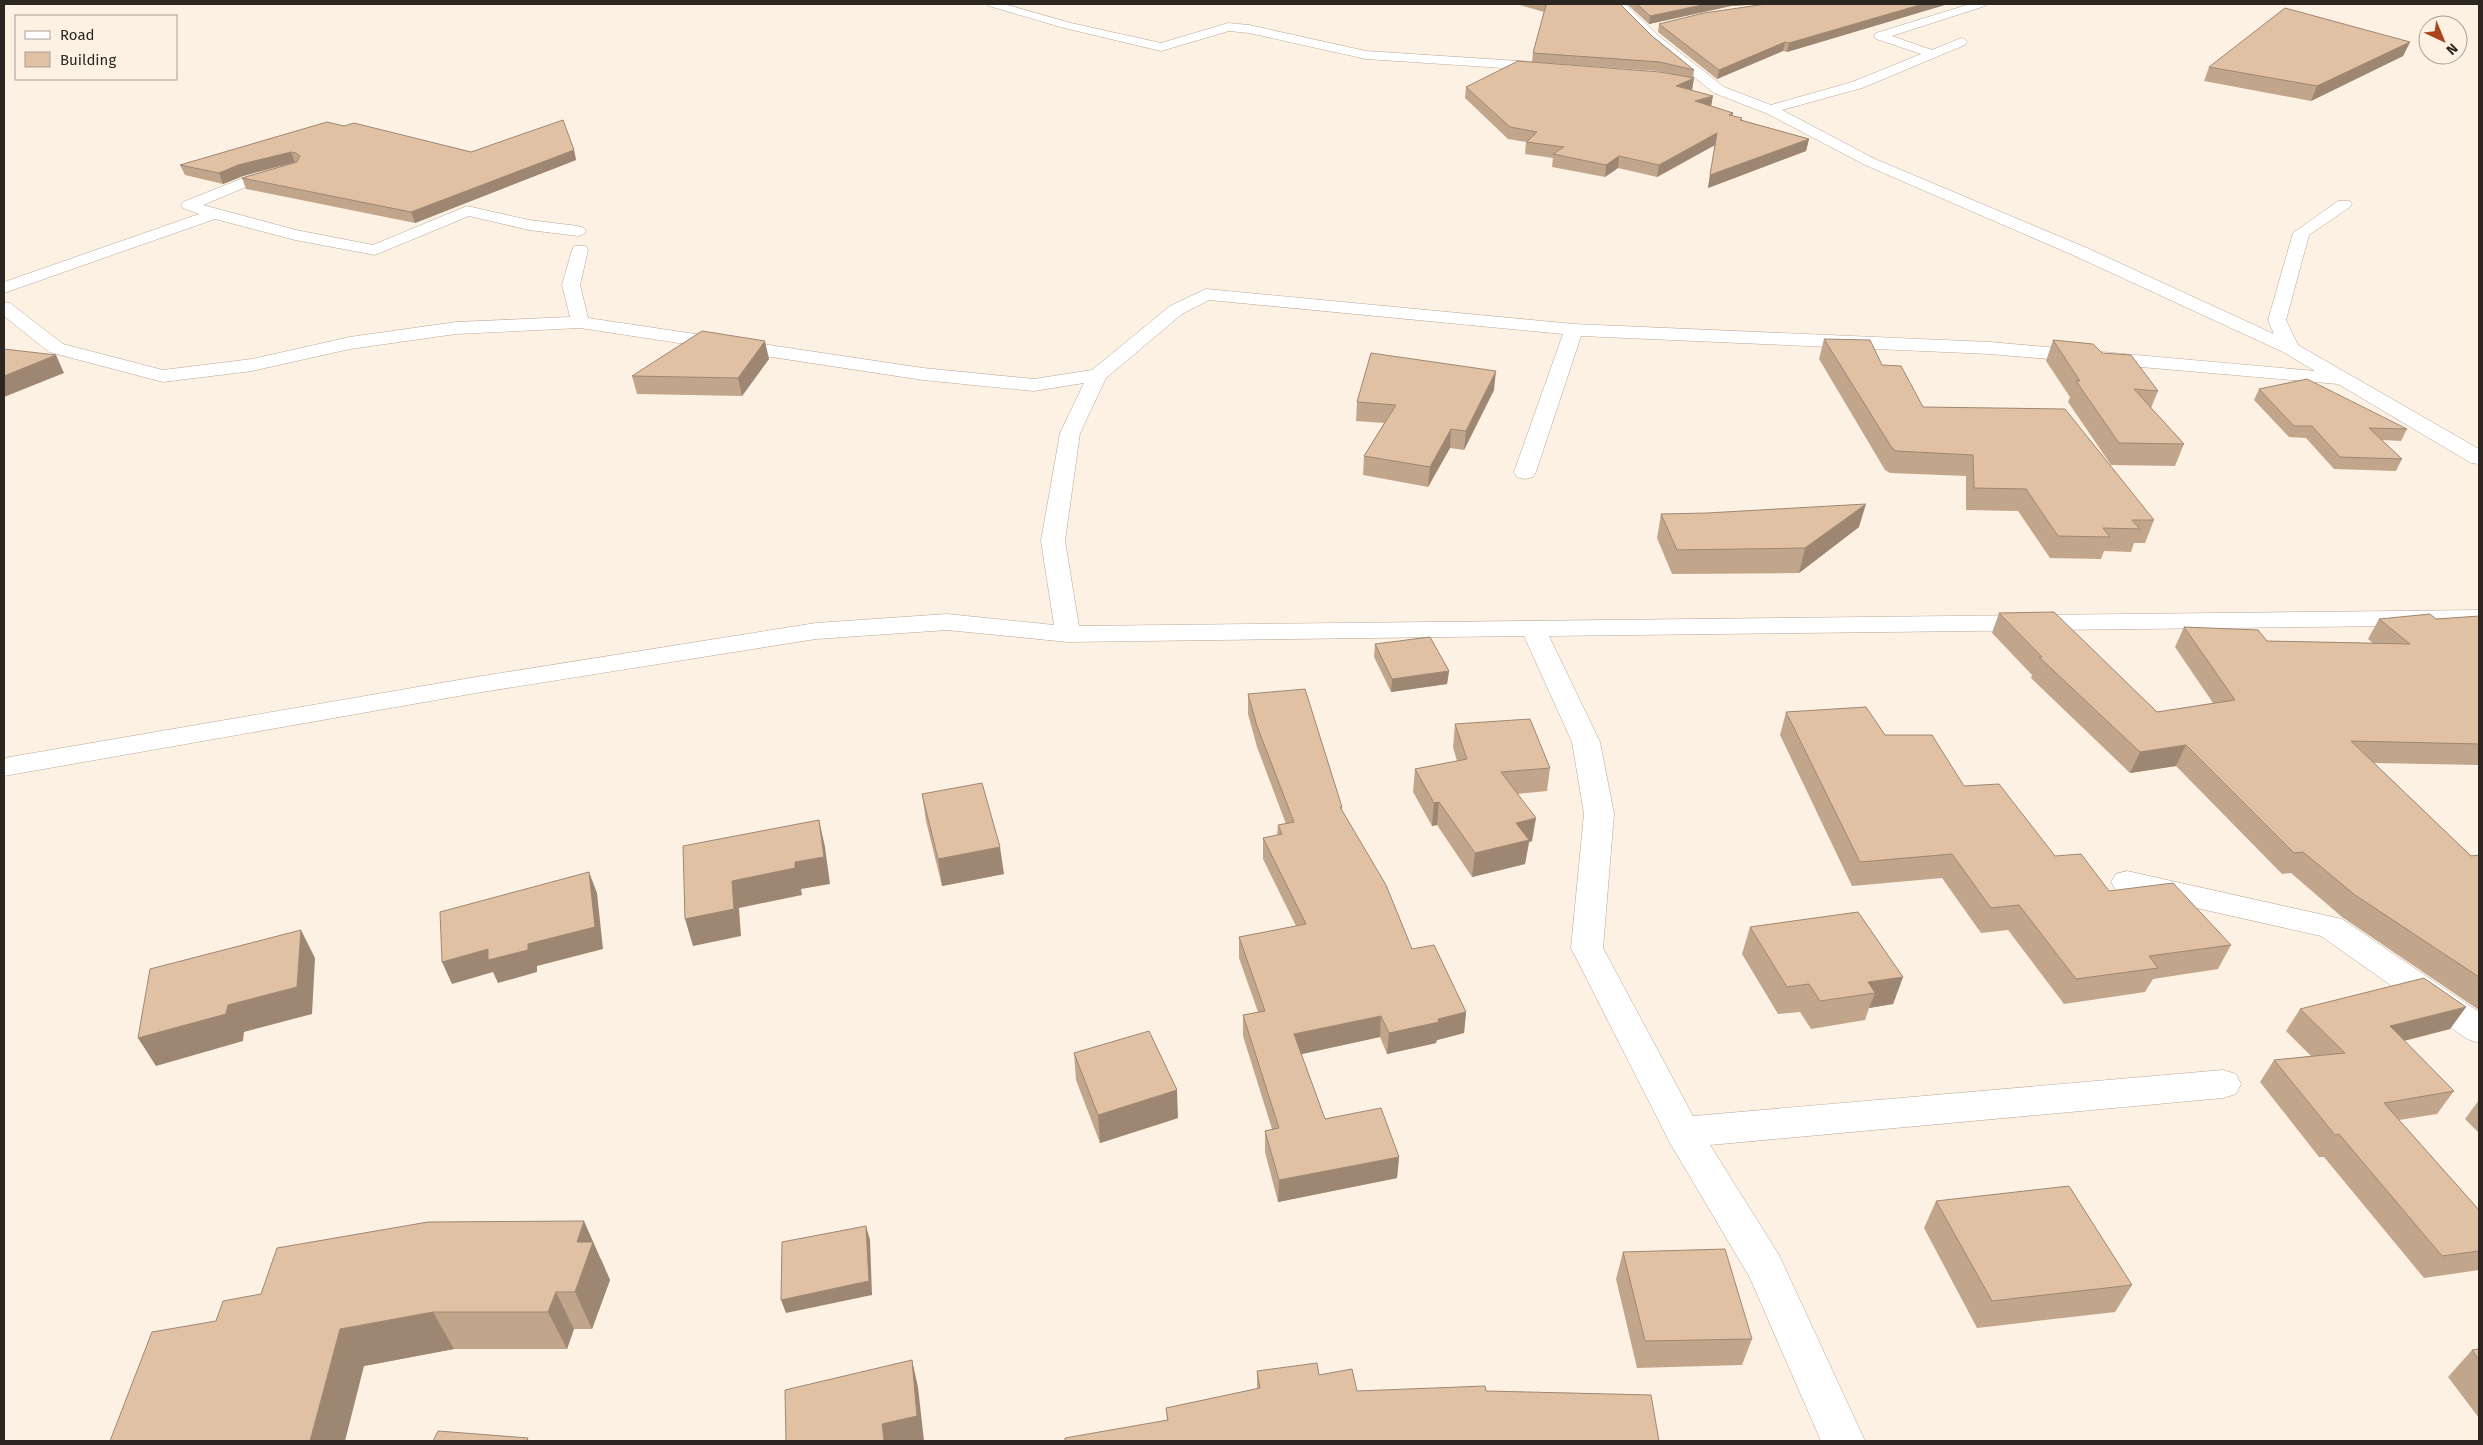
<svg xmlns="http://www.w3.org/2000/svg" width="2483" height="1445" viewBox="0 0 2483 1445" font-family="'Fira Sans',sans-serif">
<rect width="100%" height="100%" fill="#fdf1e4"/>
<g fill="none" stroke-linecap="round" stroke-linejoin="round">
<defs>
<path id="street" d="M987 4H1004L1071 23 1161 43 1228 23 1249 25 1366 51 1550 63 1556 67 1550 71 1366 59 1249 33 1229 31 1161 51 1064 28 989 6Z
M1613 4H1625L1660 37 1724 87 1771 105 1852 82 1921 54 1876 39 1874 36 1876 33 1970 4H1986L1985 6 1892 36 1932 50 1961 38 1965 39 1967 42 1965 45 1862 88 1782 110 1875 159 2087 248 2274 334 2268 320 2293 233 2338 201H2350L2352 204 2350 207 2309 235 2286 320 2298 345 2479 449V464L2471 463 2338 384 1990 354 1581 336 1536 472 1533 477 1525 479 1517 477 1514 472 1563 334 1209 300 1182 314 1106 378 1080 433 1065 541 1079 626 2479 610V625L1549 636 1600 742 1614 814 1603 948 1693 1116 2223 1070 2236 1074 2241 1084 2236 1094 2223 1098 1710 1145 1779 1255 1865 1441H1821L1750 1278 1670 1143 1571 948 1584 814 1572 742 1524 636 1068 642 947 630 816 639 476 693 4 776V758L476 677 816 623 947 614 1054 625 1041 541 1060 433 1084 383 1034 391 923 380 580 328 456 334 350 349 252 371 163 382 49 352 4 316V302L10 303 63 344 163 370 252 359 350 337 456 322 570 317 562 285 572 250 574 246H586L588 250 580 285 588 318 923 368 1034 379 1092 370 1170 306 1206 289 1574 324 1990 342 2315 371 2283 352 2075 256 1865 165 1768 114 1714 93 1652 43Z
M278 168 286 173 283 176 253 184 203 205 296 230 373 245 467 206 529 220 578 226 584 228 586 231 584 234 578 236 529 230 469 216 375 255 295 240 215 219 4 293V282L199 214 183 208 181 205 183 202 243 178Z
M2127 871 2342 919 2479 1012V1043L2467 1039 2321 936 2116 890 2111 882 2116 874Z"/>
</defs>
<use href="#street" stroke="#b7a899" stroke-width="1"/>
<use href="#street" fill="#fff" fill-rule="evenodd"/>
</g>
<path fill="#c2a68c" d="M1516 4H1620L1652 36 1694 70 1693 78H1694L1692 90 1711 106 1733 113V116L1742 118V120L1809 139 1806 151 1708 188 1715 145 1657 177 1618 168 1605 177 1552 167 1553 158 1525 154 1526 142 1508 139 1465 98 1466 87 1673 74 1658 71 1532 62 1533 53 1544 12Z
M1627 4H1762L1731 6 1649 24Z
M1948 4 1787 52 1783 51 1717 79 1658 32 1659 24Z
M2410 42 2403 56 2311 101 2204 81 2209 67Z
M344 126 471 152 574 150 576 160 415 223 246 189 242 178 296 162 243 176 223 184 185 175 180 165Z
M1824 339 1882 365 1923 407 2154 520 2145 543H2134L2131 552 2104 551 2101 559 2050 558 2018 511 1966 510V476L1890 473 1885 470 1819 359Z
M2053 340 2102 353 2158 391 2151 408 2184 444 2175 466 2111 465 2068 402 2070 397 2046 361Z
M769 359 742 396 637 394 632 376Z
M2259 389 2407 429 2401 441 2382 440 2402 459 2396 471 2334 469 2306 438 2289 437 2254 400Z
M1494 390 1464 450 1450 448 1428 487 1363 475 1364 456 1384 423 1356 421 1357 402Z
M1661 514 1859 527 1799 573 1672 574 1657 538Z
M1999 613 2157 712 2213 703 2175 647 2184 627 2267 641 2373 643 2368 639 2379 619H2436L2479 616V765L2374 763 2471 856 2479 855V1010L2342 917 2291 873 2282 874 2176 766 2130 773 2031 678 2032 675 1992 633Z
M1375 644 1449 671 1447 684 1391 692 1374 657Z
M1248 694 1342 807V810L1412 949 1466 1012 1464 1033 1437 1040 1436 1043 1387 1054 1380 1037 1301 1054 1325 1119 1399 1157 1397 1178 1278 1202 1265 1152V1131L1272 1129 1243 1036V1015L1258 1012 1239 958V937L1296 926 1263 859V838L1277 835 1278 825 1286 824 1257 747 1248 714Z
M1786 712 1885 735 1964 786 2055 856 2109 891 2231 945 2218 969 2153 979 2145 992 2064 1004 2008 930 1981 933 1942 878 1852 886 1780 735Z
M1455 724 1550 768 1547 791 1517 794 1532 841 1529 842 1525 864 1472 877 1437 825 1432 826 1413 792 1415 769 1457 761 1453 747Z
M922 794 1004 874 942 886 926 821Z
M1750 927 1903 977 1893 1004 1869 1008 1865 1020 1811 1029 1800 1012 1778 1014 1742 954Z
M2466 1007 2450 1029 2404 1041 2454 1091 2437 1114 2399 1120 2479 1210V1270L2424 1278 2324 1157H2319L2260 1082 2274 1060 2311 1056 2286 1031 2300 1009Z
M1074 1053 1178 1118 1100 1143 1076 1080Z
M2479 1100V1133L2465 1119Z
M1936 1201 2132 1285 2115 1312 1977 1328 1924 1228Z
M1623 1252 1752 1339 1742 1365 1637 1368 1616 1279Z
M601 1259 610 1280 592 1329H574L567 1349H454L364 1366 152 1332Z
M2479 1349V1418L2448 1377 2472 1350Z
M1257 1371 1319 1375 1357 1391H1486L1167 1420 1166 1408 1257 1389Z"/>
<path fill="#9e8772" d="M1707 4H1762L1731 6 1649 24 1650 16Z
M1923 4H1948L1787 52 1789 43Z
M1785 42 1783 51 1717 79 1719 70Z
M2410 42 2403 56 2311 101 2317 86Z
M1694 78 1692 90 1676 86Z
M1713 96 1711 107 1695 101Z
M1717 133 1715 145 1657 177 1659 165Z
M1809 139 1806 151 1708 188 1710 175Z
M574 150 576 160 415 223 411 212Z
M291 152 295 162 243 176 223 184 219 173 238 165Z
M1619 156 1618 168 1605 177 1606 165Z
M765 341 769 359 742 396 738 378Z
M56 355 64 373 4 397V376Z
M1496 371 1494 390 1464 450 1466 431Z
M1451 429 1450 448 1428 487 1430 467Z
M1866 504 1859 527 1799 573 1805 548Z
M1449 671 1447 684 1391 692 1392 679Z
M2186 745 2176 766 2130 773 2140 752Z
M1439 802 1437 825 1432 826 1434 803Z
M1536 818 1532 841 1529 842 1525 864 1472 877 1475 853 1516 823Z
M819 820 825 847 830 884 801 889 802 895 739 908 741 936 693 946 685 919 732 881 795 862Z
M1000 847 1004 874 942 886 938 859Z
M589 872 597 893 603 949 537 966V972L498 983 493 972 452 984 442 962 488 949 528 944Z
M301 930 315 958 312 1014 244 1032 243 1041 156 1066 138 1038 228 1005Z
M1903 977 1893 1004 1869 1008 1875 993 1868 982Z
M2466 1007 2450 1029 2375 1048 2390 1026Z
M1466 1012 1464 1033 1437 1040 1436 1043 1387 1054 1389 1033Z
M1381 1016 1380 1037 1293 1056 1294 1034Z
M1177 1090 1178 1118 1100 1143 1098 1115Z
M1399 1157 1397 1178 1278 1202 1279 1180Z
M584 1221 610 1280 592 1329 575 1292 577 1242Z
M866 1226 870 1240 872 1295 786 1313 781 1300Z
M556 1292 574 1329 567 1349 548 1312Z
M433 1312 454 1349 364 1366 345 1441H310L340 1329Z
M912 1360 918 1387 924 1441H884L882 1424Z"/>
<path fill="#e1c1a3" stroke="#9e8772" d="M1543 4H1620L1652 36 1694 70 1660 62 1533 53 1546 5Z
M1637 4H1707L1650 16Z
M1766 4H1923L1789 43 1785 42 1719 70 1659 24 1704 13Z
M2285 8 2410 42 2317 86 2209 67Z
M1518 61 1660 72 1694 78 1676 86 1713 96 1695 101 1733 113 1729 115 1742 118 1740 120 1809 139 1710 175 1717 133 1659 165 1619 156 1606 165 1553 154 1564 147 1527 142 1537 132 1510 127 1466 87Z
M563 120 574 150 411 212 242 178 297 162 300 156 296 153 291 152 238 165 219 173 180 165 327 122 344 126 354 123 471 152Z
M702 331 765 341 738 378 632 376Z
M1824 339 1870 340 1882 365 1901 366 1923 407 2065 409 2154 520H2132L2140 529 2103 528 2110 537 2058 536 2026 489 1974 488 1973 455 1896 451 1892 448Z
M2053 340 2093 344 2102 353 2131 355 2158 391 2134 389 2184 444 2119 443 2076 381H2080Z
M4 349 56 355 4 376Z
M1371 353 1496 371 1466 431 1451 429 1430 467 1364 456 1396 405 1357 402Z
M2307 379 2407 429 2369 428 2402 459 2340 457 2312 426H2294L2259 389Z
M1866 504 1805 548 1677 550 1661 514 1707 513Z
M2054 612 2157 712 2235 700 2184 627 2258 630 2267 641 2410 644 2379 619 2430 614 2436 619 2479 616V744L2351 741 2471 856 2479 855V977L2355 895 2303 852 2294 853 2186 745 2140 752 2039 657H2042L1999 613Z
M1430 637 1449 671 1392 679 1375 644Z
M1305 689 1342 807H1340L1386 885 1412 949 1434 945 1466 1012 1438 1019 1439 1022 1389 1033 1381 1016 1294 1034 1325 1119 1381 1108 1399 1157 1279 1180 1265 1131 1279 1128 1243 1015 1265 1011 1239 937 1306 924 1263 838 1282 834 1278 825 1294 822 1257 726 1248 694Z
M1866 707 1885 735H1932L1964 786 1999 784 2055 856 2081 854 2109 891 2173 883 2231 945 2149 956 2158 968 2076 979 2019 905 1991 908 1952 854 1860 862 1786 712Z
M1530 719 1550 768 1501 772 1536 818 1516 823 1529 840 1475 853 1439 802 1434 803 1415 769 1467 759 1455 724Z
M982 783 1000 847 938 859 922 794Z
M819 820 824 857 795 862V868L732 881 734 909 685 919 683 846Z
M589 872 595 927 528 944V950L488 960V949L442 962 440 912Z
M1858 912 1903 977 1868 982 1875 993 1820 1001 1809 984 1787 987 1750 927Z
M301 930 297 987 228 1005 226 1014 138 1038 150 969Z
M2424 978 2466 1007 2390 1026 2454 1091 2384 1103 2479 1210V1251L2442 1256 2339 1134 2335 1135 2274 1060 2345 1053 2300 1009Z
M1149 1031 1177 1090 1098 1115 1074 1053Z
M2069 1186 2132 1285 1992 1301 1936 1201Z
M584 1221 577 1242H593L575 1292H556L548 1312H433L340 1329 310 1441H110L152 1332 216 1321 223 1301 261 1294 277 1248 428 1222Z
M866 1226 869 1281 781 1300 782 1242Z
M1725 1249 1752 1339 1645 1341 1623 1252Z
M2479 1349V1360L2472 1350Z
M912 1360 917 1416 882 1424 884 1441H786L785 1390Z
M1317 1363 1319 1375 1352 1369 1357 1391 1485 1386 1486 1391 1651 1395 1659 1441H1065V1438L1168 1420 1166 1408 1260 1388 1257 1371Z
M438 1431 528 1438 527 1441H433Z"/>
<rect width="2483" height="1445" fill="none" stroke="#2b2620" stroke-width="10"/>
<rect x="15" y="15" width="162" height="65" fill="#fdf1e4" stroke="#a9a096"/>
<rect x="25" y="31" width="25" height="8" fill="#ffffff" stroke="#a9a096"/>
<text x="60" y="40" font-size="15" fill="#2b2620">Road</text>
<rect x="25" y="52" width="25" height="15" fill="#e1c1a3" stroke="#a9a096"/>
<text x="60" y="65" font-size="15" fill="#2b2620">Building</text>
<g transform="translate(2443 40) rotate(136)"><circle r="24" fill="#fdf1e4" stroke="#a9a096"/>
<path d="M0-4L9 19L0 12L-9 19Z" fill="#ab441d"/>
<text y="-8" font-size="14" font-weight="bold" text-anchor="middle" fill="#2b2620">N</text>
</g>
</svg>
